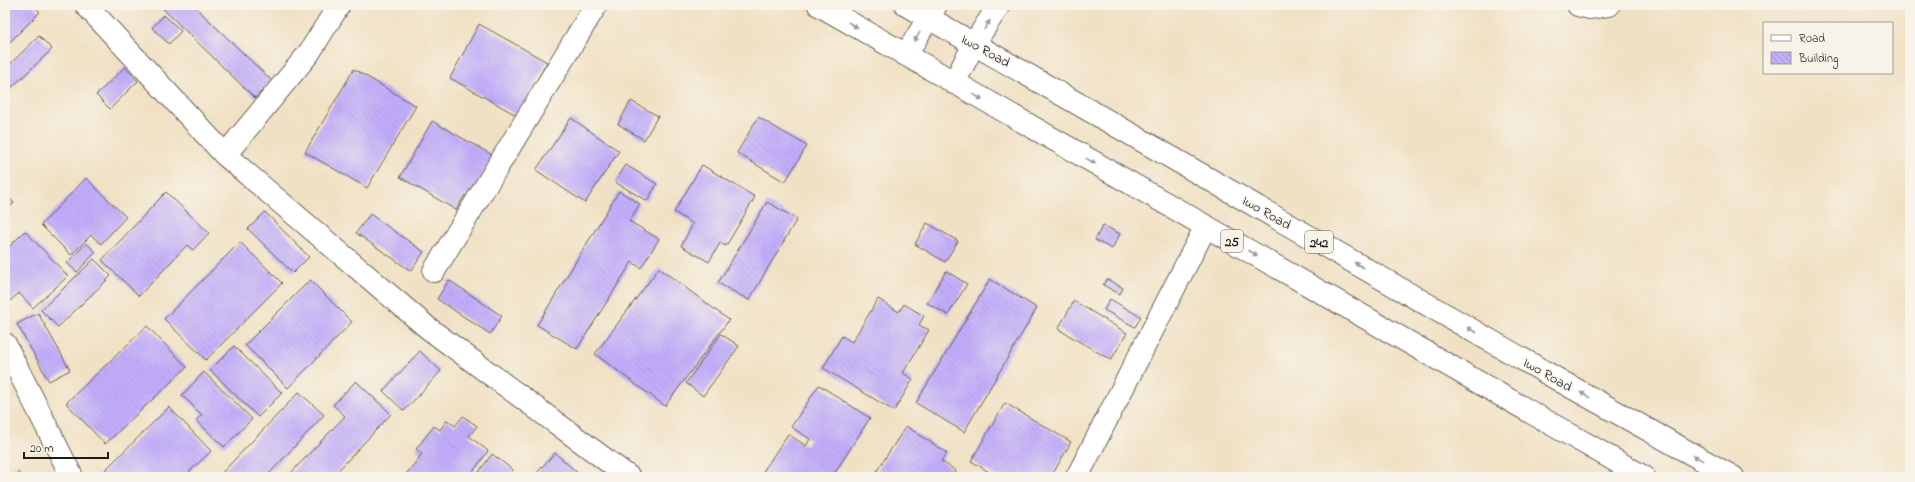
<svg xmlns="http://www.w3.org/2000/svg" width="1915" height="482" viewBox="0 0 1915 482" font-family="'Indie Flower',sans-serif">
<defs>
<pattern id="building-back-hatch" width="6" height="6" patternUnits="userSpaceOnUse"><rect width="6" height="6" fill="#c1adfb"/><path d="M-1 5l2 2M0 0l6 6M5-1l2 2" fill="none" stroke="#a594d7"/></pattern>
</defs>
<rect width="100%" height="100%" fill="#f7f3e8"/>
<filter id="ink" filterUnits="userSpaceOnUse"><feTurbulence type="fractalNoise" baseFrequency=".025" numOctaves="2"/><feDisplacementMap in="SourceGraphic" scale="8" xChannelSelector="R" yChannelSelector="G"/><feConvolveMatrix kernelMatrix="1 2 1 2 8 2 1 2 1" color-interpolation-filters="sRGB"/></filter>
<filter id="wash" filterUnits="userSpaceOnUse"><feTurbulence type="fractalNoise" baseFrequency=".012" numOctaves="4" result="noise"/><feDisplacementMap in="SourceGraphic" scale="16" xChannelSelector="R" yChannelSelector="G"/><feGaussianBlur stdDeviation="0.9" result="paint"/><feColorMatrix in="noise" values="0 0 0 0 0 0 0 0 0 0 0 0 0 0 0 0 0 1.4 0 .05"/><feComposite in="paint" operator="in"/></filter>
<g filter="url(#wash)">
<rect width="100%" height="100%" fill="#f1e1c4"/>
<g id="blocks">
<path fill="url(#building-back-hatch)" d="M14 5H33L40 12 5 47V14Z
M159 5H193L272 81 255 98Z
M164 15 181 31 169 44 152 28Z
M479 24 547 62 518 116 450 78Z
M39 36 52 49 5 94V69Z
M125 67 138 81 110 109 96 95Z
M354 69 416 106 367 188 305 152Z
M631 101 658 116 644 140 618 124Z
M758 117 807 146 785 182 737 153Z
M571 118 619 151 585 203 536 170Z
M432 121 494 156 470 198 465 195 456 210 400 177Z
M626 165 657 184 647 201 615 182Z
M702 165 755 197 726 246 720 243 709 262 681 246 693 224 674 212Z
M86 178 126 217 101 244 91 235 71 255 41 225Z
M619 191 640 204 629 221 659 239 641 268 632 262 577 349 537 325Z
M166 192 209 233 193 250 187 245 139 296 102 260Z
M5 194 14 203 5 211Z
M767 202 797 219 749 300 718 283Z
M265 212 309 257 293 273 248 229Z
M370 214 424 252 411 271 356 233Z
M927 223 958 241 945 262 915 244Z
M1103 225 1120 234 1112 249 1095 240Z
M25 231 68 276 33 308 19 293 9 302 5 297V251Z
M240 242 282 283 206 360 164 319Z
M86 243 96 252 77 272 67 263Z
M94 259 111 276 58 327 41 310Z
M659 268 729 320 665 406 595 354Z
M946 271 967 284 948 315 927 303Z
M990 279 1037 308 964 432 916 403Z
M1107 279 1123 288 1120 294 1103 285Z
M310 280 352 322 288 388 245 345Z
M449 280 502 316 490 334 437 299Z
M878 299 899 312 904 304 924 316 919 325 929 330 903 373 913 379 894 411 823 368 842 336 852 342Z
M1110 299 1141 317 1135 327 1104 310Z
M1074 301 1127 333 1111 360 1058 329Z
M38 313 70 370 49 381 17 324Z
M147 326 187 367 105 444 66 403Z
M721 334 739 346 703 396 686 383Z
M234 346 282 393 258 417 210 370Z
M420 351 441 371 404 411 383 391Z
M204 372 252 419 224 447 196 420 202 415 182 395Z
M356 381 391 414 332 477H287L345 416 333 405Z
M819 385 870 418 832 477H761L760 476 788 434 806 446 810 439 791 427Z
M299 392 324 415 266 477H218Z
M1005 403 1071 442 1051 477H997L971 461Z
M169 407 211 451 184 477H102L100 475Z
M463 416 477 426 469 436 488 451 469 477H404L422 454 416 449 434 426 440 430 447 420 455 426Z
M906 426 947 453 941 461 956 471 952 477H873Z
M555 453 582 477H533Z
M492 454 513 470 508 477H475Z
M18 472 22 477H10Z"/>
</g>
</g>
<g filter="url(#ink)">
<use href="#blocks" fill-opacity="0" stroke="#676157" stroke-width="1"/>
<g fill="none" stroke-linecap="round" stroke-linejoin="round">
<defs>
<path id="minor" d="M86 5 225 155 428 328 629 477
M1578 5 1590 8 1609 5
M906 55 936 5
M954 83 974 44 999 5
M225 155 309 53 339 5
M434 271 596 5
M5 344 72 477
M1077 477 1206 226"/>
<path id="major" d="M819 5 1644 477
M906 5 1564 383 1733 477"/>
</defs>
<use href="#minor" stroke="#676157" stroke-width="24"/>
<use href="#major" stroke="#676157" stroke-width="24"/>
<use href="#minor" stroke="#fff" stroke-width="22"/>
<use href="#major" stroke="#fff" stroke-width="22"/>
</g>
<defs><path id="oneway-solid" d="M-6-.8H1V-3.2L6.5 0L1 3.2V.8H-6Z"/></defs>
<g fill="#999">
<use href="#oneway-solid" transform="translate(853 25) rotate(30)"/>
<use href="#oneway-solid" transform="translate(987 25) rotate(-58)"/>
<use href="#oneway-solid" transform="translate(917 37) rotate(121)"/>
<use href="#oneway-solid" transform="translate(978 97) rotate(29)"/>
<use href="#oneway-solid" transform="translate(1091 161) rotate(29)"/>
<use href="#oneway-solid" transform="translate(1253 253) rotate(30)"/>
<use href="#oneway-solid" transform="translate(1359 265) rotate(-150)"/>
<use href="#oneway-solid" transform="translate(1472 330) rotate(-150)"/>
<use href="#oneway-solid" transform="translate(1585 395) rotate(-151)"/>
<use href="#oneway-solid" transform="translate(1698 458) rotate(-151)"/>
</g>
</g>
<g text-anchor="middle" stroke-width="3" stroke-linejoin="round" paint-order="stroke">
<g fill="#f7f3e8" stroke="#5e5c59" stroke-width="1">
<rect x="1221" y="230" width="22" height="22" rx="3"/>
<rect x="1305" y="231" width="28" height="22" rx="3"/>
</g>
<g font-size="13" font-weight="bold" fill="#1c1c1c">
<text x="1232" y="246">25</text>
<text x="1319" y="247">242</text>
</g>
<g font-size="14" fill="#1c1c1c" stroke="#f7f3e8">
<text transform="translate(986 50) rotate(29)" y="5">Iwo Road</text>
<text transform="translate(1267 212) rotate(30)" y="5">Iwo Road</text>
<text transform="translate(1548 374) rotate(30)" y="5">Iwo Road</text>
</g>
</g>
<rect width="1915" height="482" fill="none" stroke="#f7f3e8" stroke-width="20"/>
<rect x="1763" y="22" width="130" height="52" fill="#f7f3e8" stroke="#9f9d96"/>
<rect x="1771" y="35" width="20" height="6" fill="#ffffff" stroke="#9f9d96"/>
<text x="1799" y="42" font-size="12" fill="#1c1c1c">Road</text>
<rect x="1771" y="52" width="20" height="12" fill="url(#building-back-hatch)" stroke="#9f9d96"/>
<text x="1799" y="62" font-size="12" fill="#1c1c1c">Building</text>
<path d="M24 452v6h84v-6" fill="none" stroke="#1c1c1c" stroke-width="2"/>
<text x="30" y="452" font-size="12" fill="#1c1c1c" stroke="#f7f3e8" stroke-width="3" paint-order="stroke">20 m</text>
</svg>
